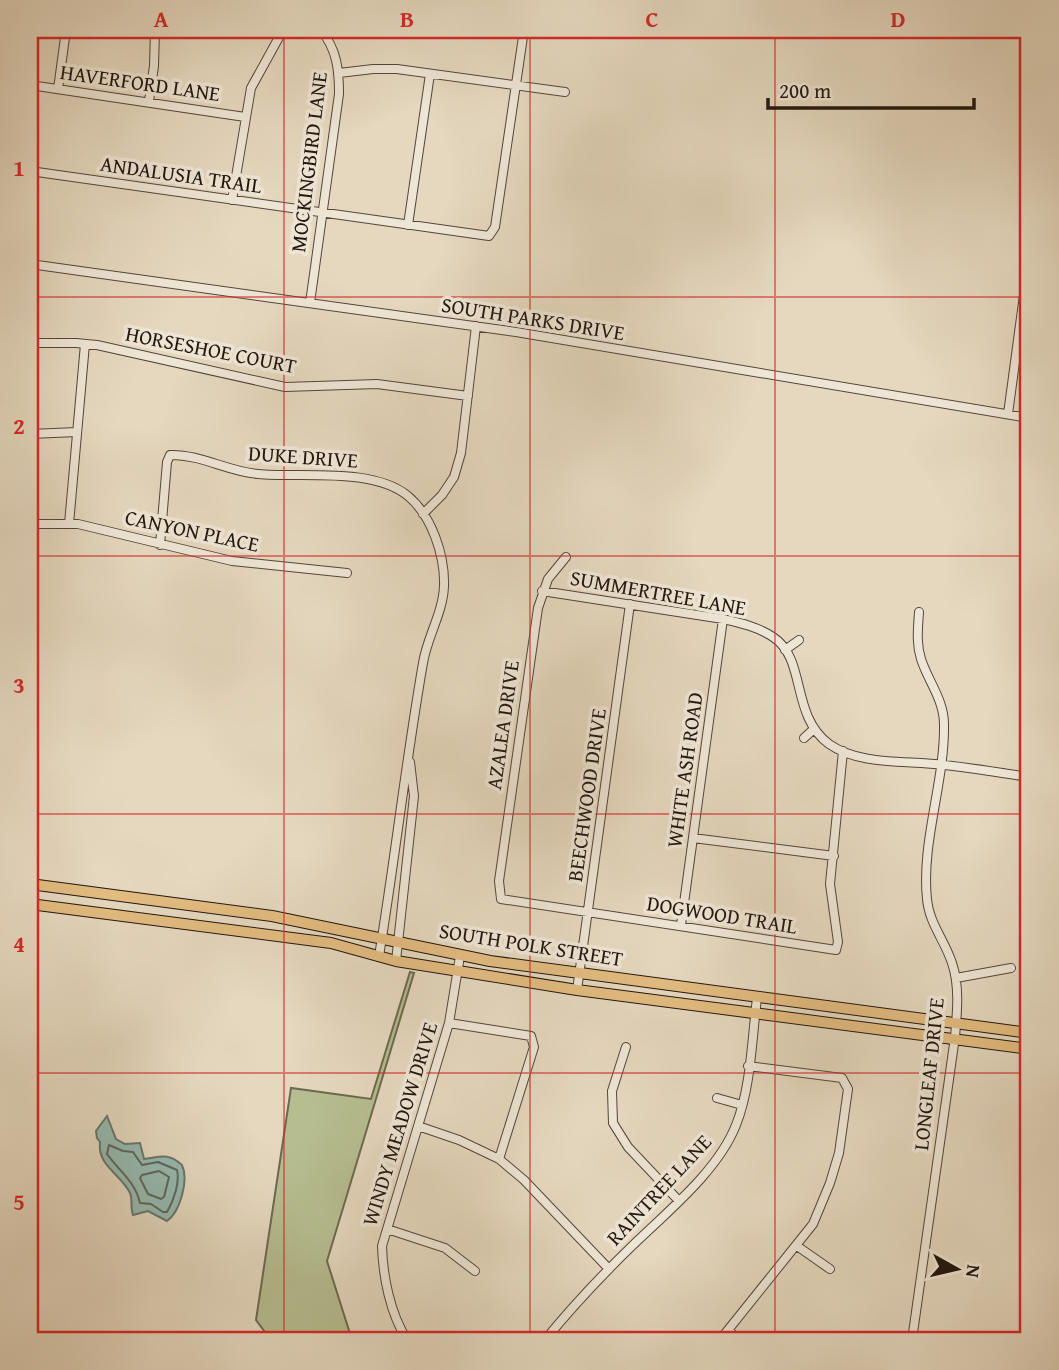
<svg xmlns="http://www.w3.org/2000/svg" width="1059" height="1370" viewBox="0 0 1059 1370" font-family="'Gentium Book Plus',serif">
<rect width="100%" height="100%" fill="#e5d8bf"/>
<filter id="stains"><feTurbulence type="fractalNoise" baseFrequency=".00286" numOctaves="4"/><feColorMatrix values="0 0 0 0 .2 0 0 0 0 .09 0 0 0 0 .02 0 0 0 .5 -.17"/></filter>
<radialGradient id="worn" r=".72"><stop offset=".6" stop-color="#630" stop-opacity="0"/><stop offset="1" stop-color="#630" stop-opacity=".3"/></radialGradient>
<path fill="#b6be91" stroke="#6c6a50" stroke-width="2" d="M410 972 414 973 327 1261 352 1340H271L256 1320 291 1088 371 1099Z"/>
<path fill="#96bab0" stroke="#68786f" stroke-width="2" d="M107 1116 116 1139 125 1144 140 1143 144 1159C160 1157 168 1152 182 1165 189 1180 180 1212 167 1221L148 1211 133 1215C130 1207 133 1200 130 1193 121 1174 97 1166 100 1142L97 1138 96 1131Z"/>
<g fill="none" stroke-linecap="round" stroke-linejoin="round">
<path stroke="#5c685f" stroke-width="2" d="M109 1145 123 1151 133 1152 142 1165 158 1162 177 1170C180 1182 174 1200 167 1212H163L151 1204 140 1203C135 1181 119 1171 107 1154Z
M159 1171 169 1177 164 1197 161 1199 148 1194 140 1178 142 1175Z"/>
<defs>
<path id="minor" d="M339 73 373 69H397L565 92
M30 85 245 117
M58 89 66 30
M149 101 154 66 155 30
M30 171 489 236 495 227 524 30
M232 200 251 88 283 30
M408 225 430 74
M30 264 516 332 1029 418
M310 303 339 94C339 69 337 50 321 30
M30 343H76L97 345 285 387 377 384 468 396
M1008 414 1029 258
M30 434 77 432
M423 514 442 495 454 477 461 453 476 326
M30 524H78L232 561 347 573
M69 524 85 344
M160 545 167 462 170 455C200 454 229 472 258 474 302 478 373 467 408 496 432 516 445 556 444 586 443 613 427 637 423 663 406 760 395 859 379 956
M566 557 548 579 538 608 499 881 501 899 836 950 838 942 830 884 843 751
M542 591 723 619C741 623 758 627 773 637 807 659 790 715 829 744 860 766 908 760 944 765 973 768 1001 773 1029 777
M785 650 799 640
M804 738 814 729
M693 838 834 856
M1024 873 1029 829
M681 925 723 619
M396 961 414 796 410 762
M956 978 1011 968
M577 990 630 604
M449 1023 531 1036 534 1047 499 1159
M626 1047 612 1091 613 1123 628 1147 679 1201
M717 1098 742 1105
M418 1126 459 1140 499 1159 524 1180 609 1269
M387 1229 445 1248 475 1271
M797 1246 830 1269
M728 1330 739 1340
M407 1340C390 1313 383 1277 382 1246L449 1023 460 956
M545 1340C572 1307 601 1276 632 1246 667 1212 718 1171 736 1125 751 1088 752 1038 757 998
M720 1340 813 1224 830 1183 839 1153 848 1089 842 1078 748 1066
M912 1340 955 1037C957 1013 960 987 952 963 945 941 929 923 927 899 921 842 945 782 944 724 944 700 928 681 921 659 916 643 918 628 919 612"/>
<path id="major" d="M30 884 272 916 490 961 1029 1033
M30 904 331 943 396 961 577 990 1029 1049"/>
</defs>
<use href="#minor" stroke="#53463a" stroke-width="10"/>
<use href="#major" stroke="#22160e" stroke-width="12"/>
<use href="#minor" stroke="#eee6d5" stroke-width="8"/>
<use href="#major" stroke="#e2bc80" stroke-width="10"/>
</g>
<path fill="none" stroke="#d62828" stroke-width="2" stroke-opacity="0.55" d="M284 30V1340M530 30V1340M775 30V1340M30 297H1029M30 556H1029M30 814H1029M30 1073H1029"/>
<g text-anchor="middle" stroke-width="7" stroke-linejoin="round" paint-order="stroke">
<g font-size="21" fill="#22160e" stroke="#eee6d5">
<text transform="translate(140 83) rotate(8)" y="7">HAVERFORD LANE</text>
<text transform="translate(309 162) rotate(-83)" y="7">MOCKINGBIRD LANE</text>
<text transform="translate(181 175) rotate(8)" y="7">ANDALUSIA TRAIL</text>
<text transform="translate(533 319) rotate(9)" y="7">SOUTH PARKS DRIVE</text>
<text transform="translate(211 350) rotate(11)" y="7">HORSESHOE COURT</text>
<text transform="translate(303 457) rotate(4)" y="7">DUKE DRIVE</text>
<text transform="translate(192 531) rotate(12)" y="7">CANYON PLACE</text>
<text transform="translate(658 593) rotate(10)" y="7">SUMMERTREE LANE</text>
<text transform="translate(503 725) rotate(-82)" y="7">AZALEA DRIVE</text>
<text transform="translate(685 770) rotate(-82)" y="7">WHITE ASH ROAD</text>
<text transform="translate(587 795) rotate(-82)" y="7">BEECHWOOD DRIVE</text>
<text transform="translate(722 915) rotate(9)" y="7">DOGWOOD TRAIL</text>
<text transform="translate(531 945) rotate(9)" y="7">SOUTH POLK STREET</text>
<text transform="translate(929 1074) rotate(-84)" y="7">LONGLEAF DRIVE</text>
<text transform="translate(400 1124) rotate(-73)" y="7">WINDY MEADOW DRIVE</text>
<text transform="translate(659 1190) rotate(-47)" y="7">RAINTREE LANE</text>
</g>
</g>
<rect width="1059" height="1370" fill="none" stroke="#e5d8bf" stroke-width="77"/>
<g transform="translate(957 1269) rotate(98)" stroke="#eee6d5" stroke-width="5" paint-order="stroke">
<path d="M0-5L12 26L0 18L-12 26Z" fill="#22160e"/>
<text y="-10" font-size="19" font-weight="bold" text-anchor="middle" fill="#22160e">N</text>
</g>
<path d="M768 98v10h206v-10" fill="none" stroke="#22160e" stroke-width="3.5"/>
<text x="779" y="98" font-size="21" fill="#22160e" stroke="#eee6d5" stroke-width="5" paint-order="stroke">200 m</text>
<rect x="38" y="38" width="982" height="1294" fill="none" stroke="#d62828" stroke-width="2.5"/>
<g font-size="23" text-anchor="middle" font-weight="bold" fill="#d62828">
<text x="161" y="27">A</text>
<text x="407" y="27">B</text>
<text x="652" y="27">C</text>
<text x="898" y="27">D</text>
<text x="19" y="176">1</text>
<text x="19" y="434">2</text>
<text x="19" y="693">3</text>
<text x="19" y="952">4</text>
<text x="19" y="1210">5</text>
</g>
<rect width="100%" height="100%" filter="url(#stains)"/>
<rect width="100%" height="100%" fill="url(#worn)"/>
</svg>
